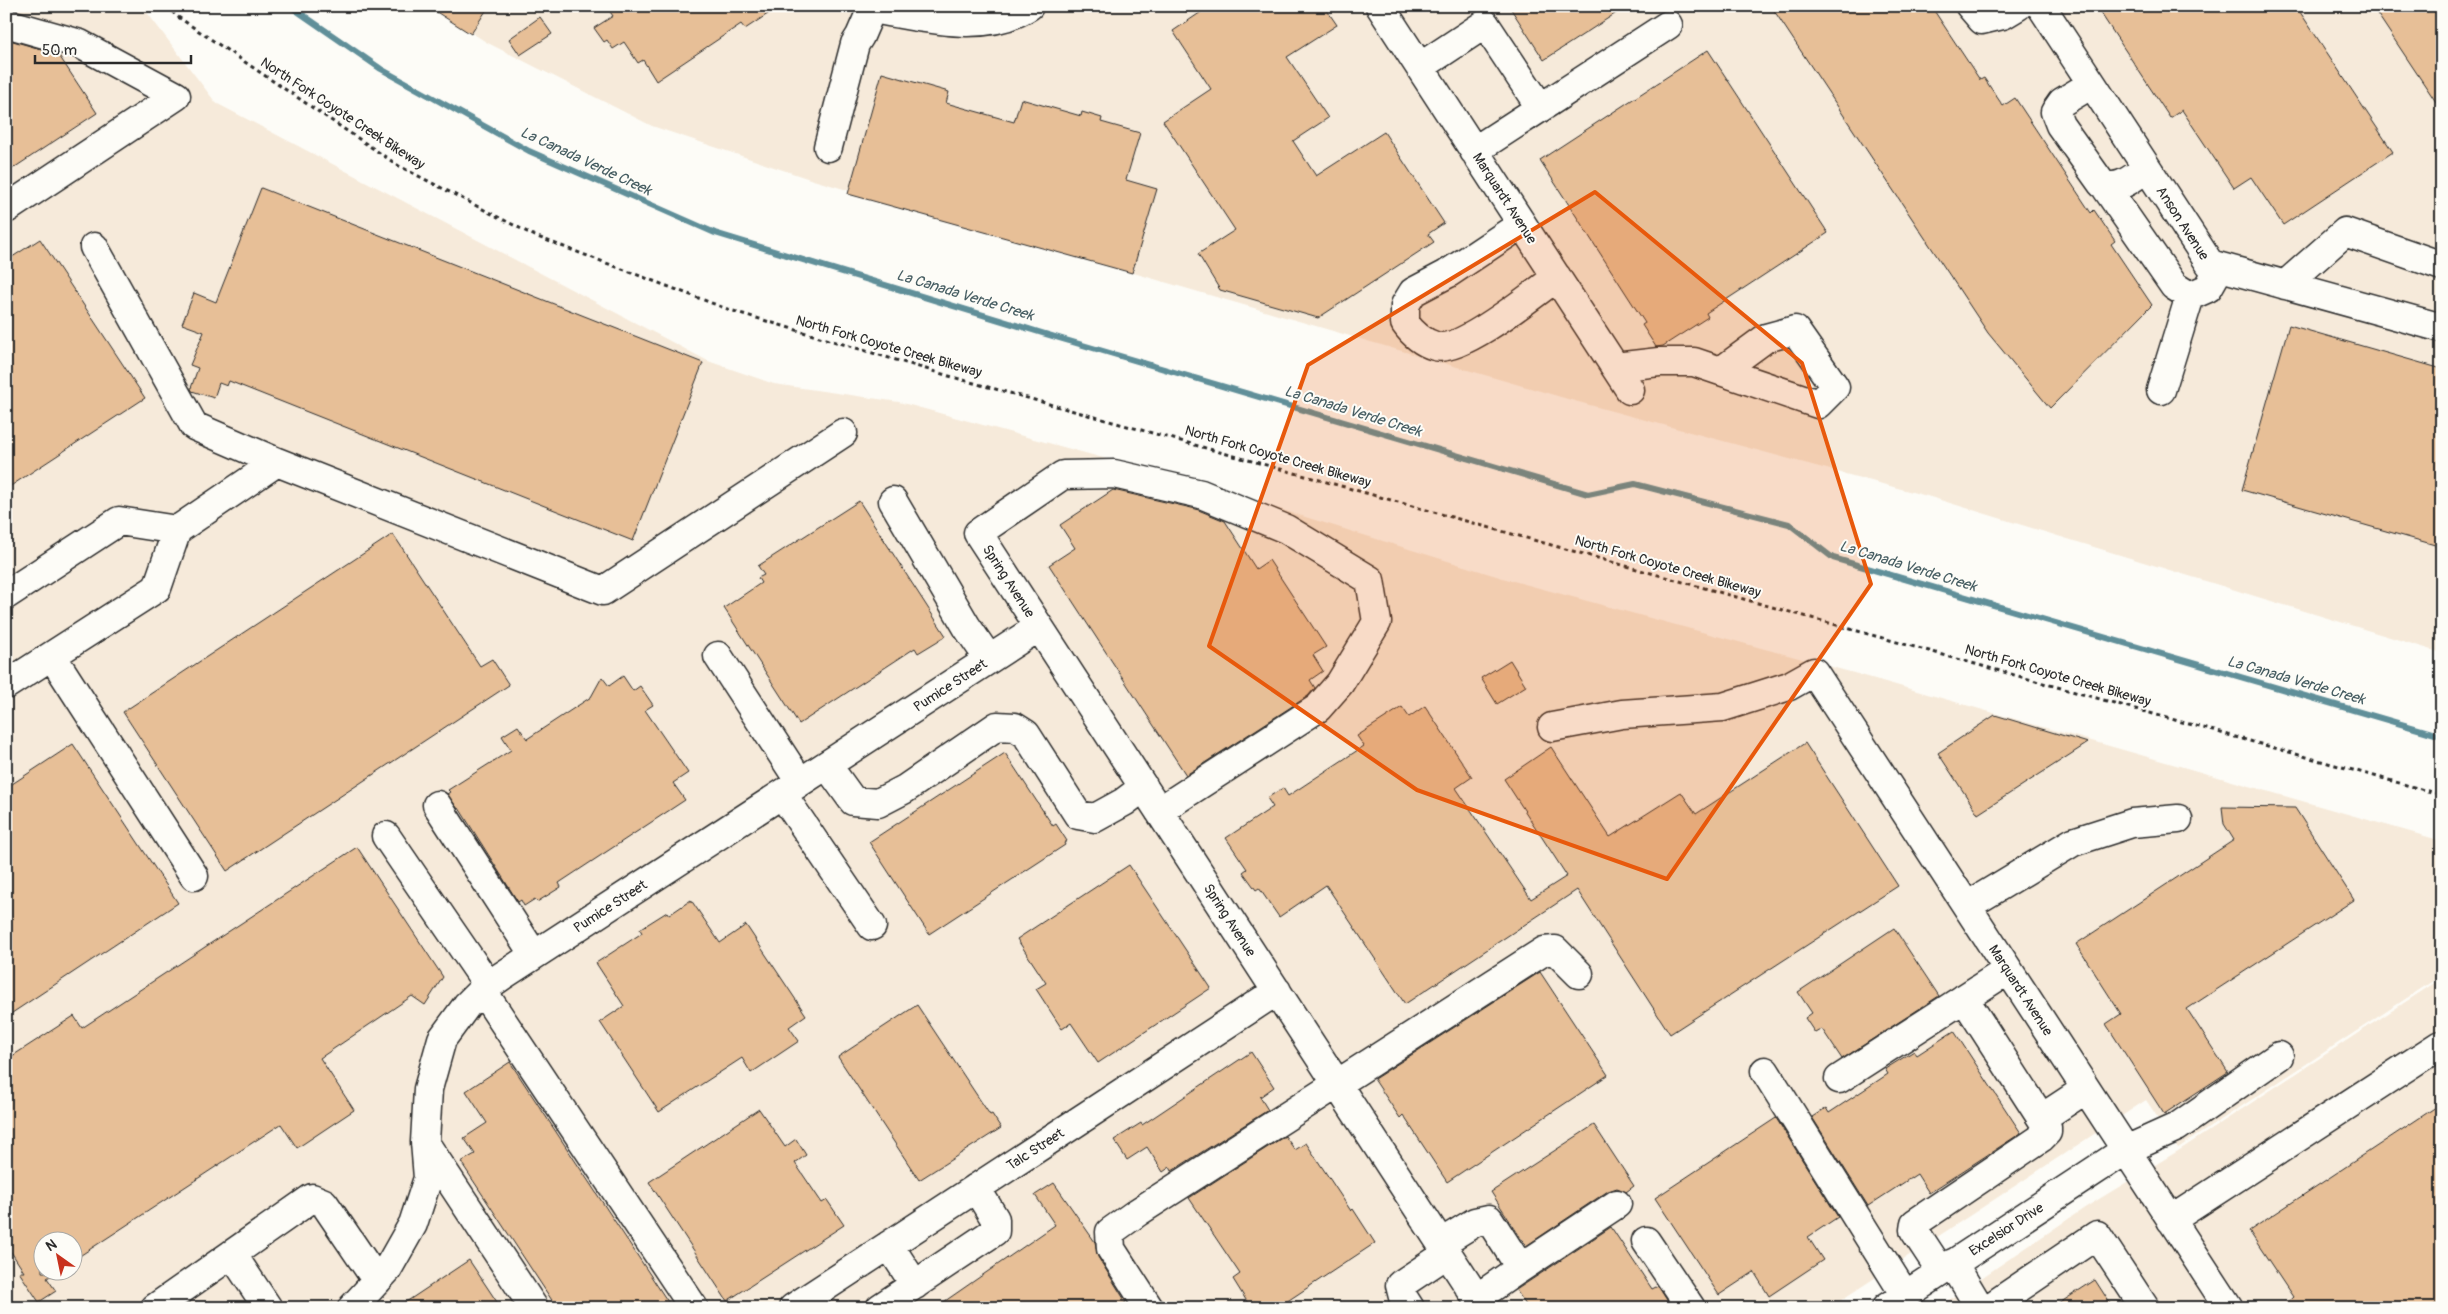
<svg xmlns="http://www.w3.org/2000/svg" width="2448" height="1314" viewBox="0 0 2448 1314" font-family="Pangolin,sans-serif">
<rect width="100%" height="100%" fill="#fdfcf7"/>
<filter id="ink" filterUnits="userSpaceOnUse"><feTurbulence type="fractalNoise" baseFrequency=".02" numOctaves="2"/><feDisplacementMap in="SourceGraphic" scale="10" xChannelSelector="R" yChannelSelector="G"/><feConvolveMatrix kernelMatrix="1 2 1 2 8 2 1 2 1" color-interpolation-filters="sRGB"/></filter>
<g filter="url(#ink)">
<path fill="#f6eada" fill-rule="evenodd" d="M6 6H142L216 103 708 361 774 384 899 402 1195 483 1506 579 1854 673 2442 841V975L2178 1148 2146 1100 1829 1308H6ZM42 1242H72V1272H42Z
M431 6H2442V653L1927 496 1571 400 813 180 652 126 486 42Z
M2442 978V1308H1937L2086 1207 2178 1151Z"/>
<g fill="none" stroke-linecap="round" stroke-linejoin="round">
<path stroke="#608f99" stroke-width="6" d="M290 6 381 69 529 151 715 233 1042 333 1588 494 1635 484 1789 524 1833 558 2442 736"/>
</g>
<path fill="#e7bf97" stroke="#2b2b2b" d="M427 6H489L471 34Z
M606 6H780L745 29 741 24 656 81 643 60 638 63 624 42 613 49 607 40 604 42 594 28 613 16Z
M1210 6H1324L1337 25 1287 57 1328 118 1293 141 1316 176 1384 132 1444 223 1428 234 1434 242 1318 318 1220 290 1198 254 1235 230 1163 121 1211 89 1173 31Z
M1509 6H1627L1544 60Z
M1771 6H1931L1980 80 1984 78 2003 106 2015 98 2091 213 2094 210 2115 241 2111 244 2152 305 2050 408 1988 333Z
M2096 6H2296L2393 152 2283 225 2251 177 2234 188 2182 110 2170 118Z
M2372 6H2442V111Z
M540 17 552 34 520 55 509 39Z
M6 39 58 54 97 113 6 173Z
M1708 50 1828 233 1706 313 1708 317 1663 346 1656 347 1642 325 1645 323 1540 160Z
M882 73 949 92 946 103 1014 122 1021 99 1081 116 1082 112 1102 118 1101 122 1140 133 1126 180 1157 189 1132 273 848 194Z
M261 188 703 363 633 541 229 381 227 386 219 383 214 398 192 391 191 388 198 368 190 365 204 332 182 324 194 293 216 302Z
M40 239 145 398 6 489V261Z
M2289 325 2442 369V547L2242 490Z
M1113 490 1196 509 1225 521 1256 569 1269 560 1326 647 1313 655 1323 671 1310 680 1315 688 1308 696 1186 775 1049 565 1075 548 1060 525Z
M859 501 946 636 918 653 915 648 799 724 724 608 761 583 758 578 764 575 758 566Z
M393 534 480 666 492 659 509 685 227 871 123 712Z
M1510 660 1526 686 1497 704 1481 678Z
M623 676 633 691 640 686 653 705 645 710 688 773 673 783 685 800 559 883 561 887 537 902 535 899 524 906 521 900 518 902 459 808 458 809 447 794 450 792 448 790 511 750 502 736 518 726 527 739 591 697 602 677 609 686Z
M1425 706 1472 777 1456 788 1531 899 1567 876 1504 779 1551 747 1610 837 1681 792 1696 814 1805 743 1898 886 1670 1034 1577 890 1405 1004 1326 885 1279 917 1259 888 1256 890 1243 872 1247 869 1226 838 1273 807 1267 798 1283 788 1288 796 1364 746 1357 736 1402 707 1409 717Z
M1995 715 2088 743 1978 814 1938 753Z
M73 744 178 903 6 1017V788Z
M1005 753 1053 826 1056 824 1067 841 1064 843 1065 845 929 934 869 842Z
M2222 807 2295 808 2354 900 2187 1009 2228 1072 2164 1114 2106 1024 2121 1014 2076 944 2234 840 2224 824Z
M357 847 443 977 425 1005 412 996 320 1058 354 1110 297 1148 281 1124 72 1261V1242H42V1272H57L47 1278 56 1291 39 1302 19 1272H24L6 1244V1060L74 1016 82 1028Z
M1129 865 1211 988 1098 1063 1071 1023 1062 1029 1036 989 1046 983 1017 939Z
M691 900 720 943 746 925 806 1015 789 1027 799 1041 751 1073 742 1058 659 1112 600 1022 624 1006 596 963 642 933 640 929 667 912 669 915Z
M1894 928 1939 996 1842 1059 1822 1029 1815 1033 1805 1018 1812 1013 1798 992Z
M1540 972 1608 1075 1447 1182 1403 1115 1400 1118 1374 1079Z
M917 1005 990 1115 992 1114 1001 1128 919 1180 838 1057Z
M1954 1031 2021 1133 1929 1193 1917 1174 1868 1206 1812 1117 1826 1108 1829 1113 1888 1074 1885 1069 1914 1051 1917 1055Z
M1251 1052 1274 1087 1260 1097 1268 1110 1172 1171 1170 1167 1163 1172 1147 1147 1127 1160 1114 1140 1141 1123 1142 1125Z
M510 1062 672 1308H557L461 1162 475 1154 464 1138 487 1123 466 1091Z
M2442 1103V1300L2430 1308H2281L2293 1297 2249 1231Z
M759 1109 785 1147 796 1139 806 1155 795 1163 822 1203 827 1200 844 1225 727 1301 649 1182Z
M1776 1118 1838 1217 1808 1237 1823 1260 1769 1296 1754 1272 1719 1295 1655 1198Z
M1594 1125 1634 1186 1626 1192 1617 1188 1608 1191 1526 1246 1491 1192Z
M1285 1136 1295 1150 1306 1143 1351 1211 1353 1209 1375 1243 1277 1308H1251L1233 1279 1240 1274 1189 1198Z
M1054 1183 1095 1242 1098 1257 1126 1302 1117 1308H935L1055 1225 1035 1195Z
M1611 1227 1652 1289 1658 1286 1672 1308H1528L1516 1290Z
M469 1260 501 1308H397Z
M2095 1280 2113 1308H2052Z"/>
<g fill="none" stroke-linecap="round" stroke-linejoin="round">
<defs>
<path id="minor" d="M1380 6 1630 390
M1970 6 1982 20 2003 15 2018 6
M2041 6 2210 264 2442 328
M870 9C920 16 983 36 1029 6
M6 23 80 44 176 96 6 209
M1420 67 1485 24 1540 107
M2092 84 2062 102 2055 112 2060 125 2102 184C2120 191 2132 178 2147 168
M828 147 855 44 860 36 873 6
M1474 151 1668 25
M2104 185 2174 286 2190 296 2208 288 2220 267
M1522 224 1447 274 1413 292 1405 305V323C1412 333 1422 342 1435 346 1460 354 1535 293 1557 277
M94 247 194 426 277 462
M2285 285 2345 232 2442 266
M1615 367 1659 362H1694L1818 404 1835 387 1795 330 1766 338 1721 371
M2161 390 2190 296
M893 501 967 627 989 659
M6 595 119 521 177 530
M52 656 194 876
M718 656 800 782
M6 685 157 588 177 530 277 462 603 591 843 433
M1552 727 1622 714 1723 707 1789 686 1814 672 2229 1308
M827 765 853 801 878 803 905 789 997 726 1015 727 1026 734 1078 815 1095 818 1124 802 1144 787
M782 794 872 926
M437 805 534 955
M1159 811 1318 708 1340 683 1377 622 1370 580 1286 529 1201 494 1114 474 1063 475 978 533 1483 1308
M386 836 488 985
M1967 906 2073 842 2132 823 2178 819
M482 990 694 1308
M1765 1071 1905 1295
M1839 1079 2008 970
M2042 1118 2086 1089
M427 1146 534 1308
M2171 1220 2440 1045
M1646 1241 1691 1308
M1441 1243 1475 1222 1489 1219 1518 1264 1516 1271 1477 1298
M889 1245 915 1285
M232 1254 268 1308
M1953 1263 1980 1308
M1516 1271 1617 1204
M1941 1271 1914 1230 1915 1223 2041 1138 2047 1132V1127L1964 998
M155 1308 312 1198 324 1203 377 1281
M352 1308 387 1270 413 1224 428 1178 425 1142 428 1089 442 1039 467 1005 482 990 502 976 1039 627
M793 1308 1277 991
M880 1308 995 1231V1219L976 1188
M1149 1308 1111 1249 1110 1232 1138 1212 1544 951 1555 950 1579 974
M1410 1308 1403 1297 1400 1285 1448 1253
M1886 1308 2126 1150 2177 1127 2279 1056
M1989 1308 2097 1235 2145 1308"/>
</defs>
<use href="#minor" stroke="#2b2b2b" stroke-width="31"/>
<path stroke="#2b2b2b" stroke-width="3" stroke-dasharray="4 4" stroke-linecap="butt" d="M166 6 178 17 399 166 535 236 730 310 949 376 2442 795"/>
<use href="#minor" stroke="#fdfcf7" stroke-width="28"/>
</g>
</g>
<path fill="#e8590c" fill-opacity="0.2" stroke="#e8590c" stroke-width="4" stroke-linejoin="round" d="M1595 192 1802 363 1871 584 1667 879 1417 790 1209 646 1308 365Z"/>
<g text-anchor="middle" stroke-width="4" stroke-linejoin="round" paint-order="stroke">
<g font-size="14" fill="#2b2b2b" stroke="#fdfcf7">
<text transform="translate(343 113) rotate(33)" y="5">North Fork Coyote Creek Bikeway</text>
<text transform="translate(1505 198) rotate(57)" y="5">Marquardt Avenue</text>
<text transform="translate(2183 223) rotate(57)" y="5">Anson Avenue</text>
<text transform="translate(889 346) rotate(16)" y="5">North Fork Coyote Creek Bikeway</text>
<text transform="translate(1278 456) rotate(16)" y="5">North Fork Coyote Creek Bikeway</text>
<text transform="translate(1668 566) rotate(16)" y="5">North Fork Coyote Creek Bikeway</text>
<text transform="translate(1009 581) rotate(57)" y="5">Spring Avenue</text>
<text transform="translate(2058 675) rotate(16)" y="5">North Fork Coyote Creek Bikeway</text>
<text transform="translate(950 685) rotate(-33)" y="5">Pumice Street</text>
<text transform="translate(610 906) rotate(-33)" y="5">Pumice Street</text>
<text transform="translate(1230 920) rotate(57)" y="5">Spring Avenue</text>
<text transform="translate(2021 990) rotate(57)" y="5">Marquardt Avenue</text>
<text transform="translate(1035 1149) rotate(-33)" y="5">Talc Street</text>
<text transform="translate(2006 1229) rotate(-33)" y="5">Excelsior Drive</text>
</g>
<g font-size="15" font-style="italic" fill="#465d62" stroke="#fdfcf7">
<text transform="translate(586 161) rotate(25)" y="5">La Canada Verde Creek</text>
<text transform="translate(965 295) rotate(17)" y="5">La Canada Verde Creek</text>
<text transform="translate(1353 411) rotate(17)" y="5">La Canada Verde Creek</text>
<text transform="translate(1908 566) rotate(17)" y="5">La Canada Verde Creek</text>
<text transform="translate(2296 680) rotate(16)" y="5">La Canada Verde Creek</text>
</g>
</g>
<rect width="2448" height="1314" fill="none" stroke="#fdfcf7" stroke-width="25"/>
<rect x="12" y="12" width="2423" height="1289" fill="none" stroke="#2b2b2b" stroke-width="2" filter="url(#ink)"/>
<g transform="translate(58 1256) rotate(327)"><circle r="24" fill="#fdfcf7" stroke="#a9a8a5"/>
<path d="M0-4L9 19L0 12L-9 19Z" fill="#c8321e"/>
<text y="-8" font-size="14" font-weight="bold" text-anchor="middle" fill="#2b2b2b">N</text>
</g>
<path d="M35 55v8h156v-8" fill="none" stroke="#2b2b2b" stroke-width="2.5"/>
<text x="42" y="55" font-size="15" fill="#2b2b2b" stroke="#fdfcf7" stroke-width="4" paint-order="stroke">50 m</text>
</svg>
